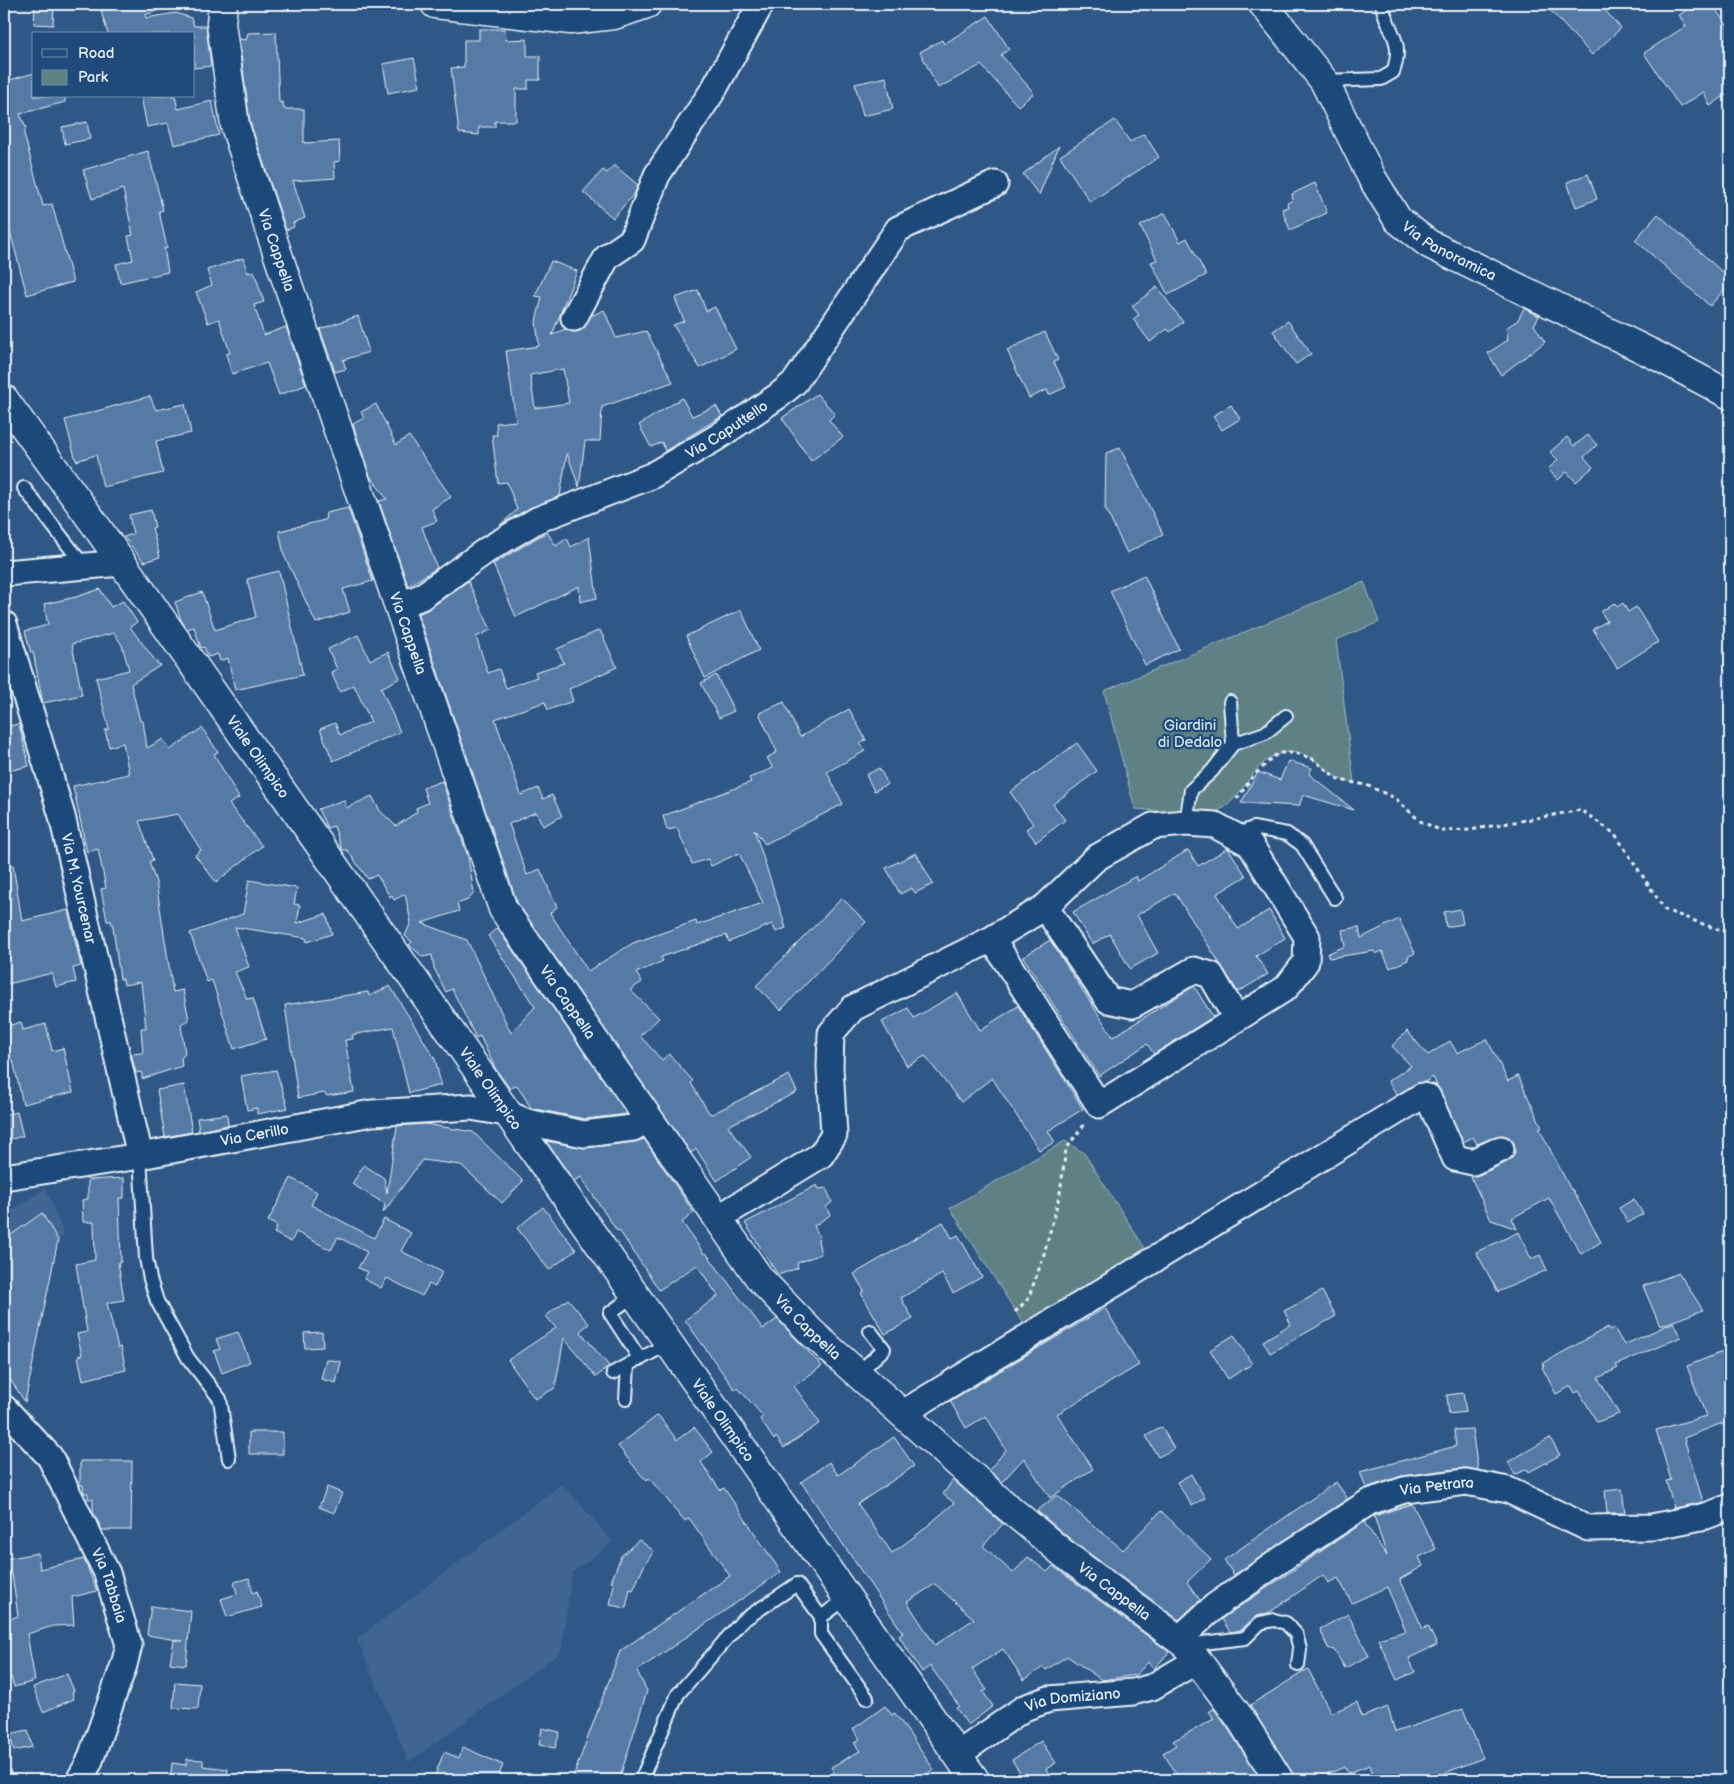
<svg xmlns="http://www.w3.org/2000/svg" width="1734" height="1784" viewBox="0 0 1734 1784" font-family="'Balsamiq Sans',sans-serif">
<rect width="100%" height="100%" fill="#305887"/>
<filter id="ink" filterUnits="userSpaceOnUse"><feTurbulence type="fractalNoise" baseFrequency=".02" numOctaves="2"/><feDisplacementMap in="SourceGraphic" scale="10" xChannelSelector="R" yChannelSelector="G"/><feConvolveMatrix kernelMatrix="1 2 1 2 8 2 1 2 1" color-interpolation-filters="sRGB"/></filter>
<g filter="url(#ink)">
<path fill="#3f6592" d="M46 1188 64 1236 4 1275V1216Z
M562 1484 613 1542 572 1573 561 1652 409 1762 357 1639Z"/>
<path fill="#5e8185" stroke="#a3b9be" d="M1364 582 1379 622 1336 640 1354 783C1348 782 1341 780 1336 777 1322 768 1315 756 1298 753 1252 745 1248 804 1212 813 1195 817 1154 810 1135 809L1104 691Z
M1065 1141 1084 1153 1153 1261 1028 1331 950 1208Z"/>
<path fill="#577aa6" stroke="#e8f1f8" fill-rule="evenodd" d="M35 4H54L53 25 34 24Z
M111 4H167L168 7 145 15 146 18 176 13 191 18 194 26H206L211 66 194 68V34H108L101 11 112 7Z
M1544 4H1599L1621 28 1592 55Z
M1693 5 1716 10 1730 29V92L1710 106 1704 92 1680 107 1644 53 1686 26 1679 15Z
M988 16 1009 49 1001 55 1034 93 1018 106 981 65 938 88 920 52 942 40 944 44Z
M479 29H505L506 40 527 39V56H540V80H528V89H516V121H495V127H479V135L459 133 451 68 464 67V40H479Z
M276 32 279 102 283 103 284 109H304V143L339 141 340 161 334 162 335 178 293 181 305 218 293 223 294 227 286 230 250 122 239 39 246 40 248 33Z
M414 58 420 87 388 93 383 64Z
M34 73V96H65V102L20 114 26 128 24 134 43 206 52 204 73 282 27 295 4 209V76L6 81Z
M886 77 893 109 863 116 855 84Z
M141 96H175L178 109 212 101 219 135 174 145 168 123 147 127Z
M1115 120 1130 142 1144 134 1159 157 1090 202 1060 156Z
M87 122 90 139 65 144 62 127Z
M1059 146 1039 195 1023 174Z
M148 151 163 210 159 211 167 248H164L168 272 120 283 116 264 133 260 128 236 133 235 123 189 92 199 83 170Z
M614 165 638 185 635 193 613 218 583 192 603 170 607 173Z
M1588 174 1597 199 1576 207 1567 182Z
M1315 183 1327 213 1290 230 1282 209 1288 207 1287 203 1293 200 1292 194Z
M1165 213 1180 242 1187 238 1206 275 1168 295 1151 262 1157 260 1140 226Z
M1658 214 1730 279V283L1710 306 1635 240Z
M243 258 248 273 254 271 264 302 254 305 264 335 286 327 306 385 279 395 267 363 232 374 226 354 230 353 219 319 208 323 196 292 212 285 207 270Z
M551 261 577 271 552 335 565 329 574 332 581 330 591 316 604 310 616 338 646 331 673 382 602 407 600 441H585L579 487 567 453 560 496 530 508 500 525 517 510 507 482 498 483 492 435H497L496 423 516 421 506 351 539 346 536 321 542 297 535 296ZM563 369 569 403 535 408 530 375Z
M1157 287 1183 322 1170 332 1167 329 1150 342 1133 319 1139 315 1132 306Z
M698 290 706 311 715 307 736 349 700 368 673 325 684 321 675 298Z
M1524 308 1539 316 1534 325 1545 342 1501 375 1488 353 1508 340 1506 328 1518 320Z
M358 316 369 352 343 360 346 369 335 372 320 329Z
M1288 321 1311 354 1296 364 1273 331Z
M1045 332 1058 360 1054 362 1066 387 1049 395 1047 390 1029 398 1007 350Z
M817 394 835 414 829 420 843 437 811 461 782 418Z
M150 396 156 410 185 404 191 433 156 441 163 473 103 487 96 455 76 461 65 420Z
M682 398 692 416 716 406 722 416 665 451 662 442 651 447 639 425Z
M376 404 396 445 409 436 451 497 432 509 437 521 422 527 437 568 408 586 379 501 387 499 370 476 353 424 364 418 361 412Z
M1231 405 1240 419 1222 430 1213 416Z
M1588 435 1597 445 1584 457 1593 467 1576 482 1567 472 1558 480 1548 469 1558 460 1550 452 1567 437 1574 446Z
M1120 448 1163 534 1127 553 1105 508 1106 453Z
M348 508 373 581 343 589 350 612 316 623 284 555 279 531 325 520 326 513Z
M151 510 155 527 152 528 160 557 144 562 124 537 133 534 129 515Z
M547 532 556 546 567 538 571 547 589 537 597 598 580 602 579 586 516 617 493 564Z
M279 571 303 675 235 690 228 658 220 661 218 654 208 657 204 647 201 648 194 627 187 629 181 620 175 602 202 592 215 630 256 617 247 579Z
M1144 575 1179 649 1145 665 1110 591Z
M468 581 491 630 476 637 488 673 499 669 506 688 537 677 535 672 564 663 557 649 600 630 617 667 569 689 573 701 548 710 545 702 495 719 521 795 538 788 543 799 552 795 562 816 543 826 536 812 509 824 527 875 540 869 557 907 550 913 588 971 633 943 696 921 697 925 763 903 739 853 711 866 708 859 692 864 677 828 667 830 663 816 751 782 749 778 773 768 767 758 777 752 759 713 784 702 800 737 849 709 866 740 860 743 865 751 827 772 843 804 765 844 754 829 786 928 776 932 772 924 729 942 726 935 661 957 663 961 636 973 642 982 630 990 659 1018 640 1036 662 1060 669 1054 693 1081 691 1083 709 1113 712 1114 789 1075 797 1092 728 1126 751 1157 717 1181 696 1149 691 1153 517 902 418 614 429 609Z
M100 589 111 607 123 601 137 622 130 627 157 663 161 665 131 684 140 721H143L147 748 163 739 170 750 202 728 218 752 214 754 239 798 229 804 262 846 216 882 195 855 201 850 178 814 139 821 153 860 149 862 156 882 173 992 183 990 189 1020 181 1024 185 1054 181 1058 182 1066 142 1079V1072L136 1073 131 1054 143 1053 141 1028H146L141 982 124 985 123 979H120L113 927 111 921H107L101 889 106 888 98 849 87 852 73 786 129 774 123 743 109 747 105 730 109 729 96 678 129 670 122 645 114 633 72 644 82 695 43 703 33 652 31 653 25 631 48 625 44 604 76 597Z
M1614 603 1617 607 1623 603 1628 612 1636 607 1658 642 1617 668 1593 629 1607 621 1601 612Z
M741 610 759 650 705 678 686 636Z
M358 635 370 660 388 652 400 678 381 688 400 732 333 761 320 729 335 723 340 735 371 722 354 685 340 692 331 672 337 669 328 649Z
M716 675 734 711 719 718 701 683Z
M19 724 29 766 4 772V727Z
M1077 743 1097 771 1053 804 1065 820 1036 842 1026 829 1033 824 1010 792Z
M1288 761 1312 768 1309 774 1354 810 1303 795 1299 806 1241 803 1258 772 1280 780Z
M879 768 888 784 874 791 866 775Z
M442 781 468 857 474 893 468 900 457 904 459 911 422 923 467 940 511 1033 535 1007 488 936 497 928 627 1114 585 1119 531 1108 517 1085 510 1089 495 1068 480 1036 476 1038 452 989 446 992 434 968 432 955 423 957 409 945 412 942 405 936 411 922 405 894 394 900 392 895 390 897 377 875 368 879 347 850H342L334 826 327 828 318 809 344 800 346 808 372 796 380 811 396 826 417 812 416 808 428 803 423 788Z
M1228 848 1246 876 1217 894 1238 929 1269 910 1285 938 1256 956 1268 974 1238 992 1175 893 1137 915 1158 953 1130 969 1110 934 1092 944 1073 912 1136 876 1138 881 1188 850 1198 866Z
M916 853 933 884 915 893 912 888 900 894 886 868Z
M13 865 22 921 68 910 81 966 73 968 76 982 56 987 52 973 4 985V866Z
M249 880 297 888 294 904 300 905 297 923 326 914 332 934 307 942 306 938 235 927 249 967 235 972 247 999 253 998 266 1039 234 1049 212 980 207 982 190 933 243 914Z
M842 898 866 922 781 1010 756 986Z
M1460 909 1463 924 1446 927 1444 912Z
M1399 919 1415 953 1408 957V960L1390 968 1382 951 1376 954 1374 951 1329 958 1327 954 1345 946 1342 930 1359 927 1361 938Z
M1050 940 1113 1037 1194 986 1213 1017 1154 1054 1147 1044 1099 1076 1023 957Z
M390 986 435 1059 441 1085 409 1093 393 1027 352 1035 353 1039 345 1040 354 1092 327 1096 324 1093 298 1098 285 1005 368 992 369 996Z
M957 993 980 1030 1018 1006 1083 1109 1048 1131 1055 1142 1039 1150 992 1078 961 1102 925 1056 907 1066 882 1022 908 1008 914 1018Z
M21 1022 23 1030 46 1024 52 1051 63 1048 73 1092 23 1104 13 1060 4 1062V1027Z
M1407 1031 1428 1055 1450 1041 1457 1053 1487 1039 1508 1081 1518 1076 1542 1127 1539 1128 1571 1190 1572 1189 1601 1242 1581 1254 1549 1198 1512 1218 1517 1229 1491 1220 1471 1177 1479 1175 1507 1162 1515 1151 1514 1143 1509 1137 1502 1135 1477 1144 1473 1137 1463 1142 1433 1077 1425 1082 1415 1084 1397 1095 1388 1081 1411 1066 1392 1046Z
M276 1070 288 1108 257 1114V1108L247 1110 241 1076Z
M184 1085 192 1132 165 1137 157 1090Z
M17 1112 23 1136 4 1141V1115Z
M227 1114 228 1125 199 1131 197 1118Z
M425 1124 473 1132 523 1181 502 1203 461 1165 422 1160 383 1213 385 1204 352 1184 364 1165 384 1178 387 1193 397 1126Z
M644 1139 694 1213 682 1222 704 1254 706 1253 763 1329 777 1319 822 1366 794 1386 820 1423 784 1448 776 1437 774 1440 760 1419 763 1416 738 1388 735 1390 685 1320 718 1296 697 1265 659 1290 619 1230 617 1231 581 1177 574 1181 546 1141 585 1148 635 1142Z
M124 1178V1198H119L121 1262H118L124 1300 107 1303 118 1348 121 1347 126 1370 83 1380 78 1356 82 1355 77 1334 87 1332 76 1264 95 1260 94 1222H83L82 1200 88 1199V1180Z
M291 1178 317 1192 311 1205 374 1238 384 1219 411 1233 401 1251 442 1272 435 1287 429 1284 422 1296 387 1278 381 1288 364 1279 368 1272 358 1268 367 1252 338 1237 331 1250 296 1232 291 1242 274 1233 277 1226 268 1221Z
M817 1185 819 1189 826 1188 832 1202 826 1207 830 1215 814 1226 820 1238 818 1240 821 1254 797 1263 798 1268 778 1275 745 1223Z
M1634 1199 1643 1214 1628 1223 1619 1208Z
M543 1207 576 1250 549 1270 517 1228Z
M42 1213 58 1240 25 1402 4 1370V1240Z
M943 1222 952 1238 958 1235 982 1277 953 1293 942 1274 901 1298 913 1319 885 1334 861 1293 864 1291 854 1274Z
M1519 1232 1531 1259 1540 1255 1547 1270 1498 1292 1476 1252Z
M1679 1273 1703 1310 1660 1326 1643 1286Z
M1322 1291 1336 1316 1270 1353 1263 1341 1291 1324 1284 1311Z
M568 1299 589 1324 580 1331 609 1366 596 1377 564 1338 555 1388 535 1399 508 1360 556 1328 546 1316Z
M1105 1308 1139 1365 1057 1414 1093 1469 1050 1498 1024 1458 1002 1482 989 1470 1006 1450 986 1416 966 1428 950 1401Z
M1674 1322 1681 1337 1616 1365 1618 1368 1598 1378 1619 1414 1597 1422 1579 1391 1575 1393 1571 1386 1556 1394 1542 1367 1544 1366 1542 1364 1608 1327 1610 1331 1614 1328 1624 1345Z
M238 1332 250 1362 222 1373 214 1351 220 1349 216 1339Z
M322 1332 323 1347 305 1348 304 1333Z
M1234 1335 1252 1364 1228 1379 1210 1350Z
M1730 1349V1420L1684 1438 1703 1502 1674 1508 1666 1481 1671 1480 1656 1430 1706 1416 1687 1366Z
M326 1359 341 1362 336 1383 321 1379Z
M1463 1393 1466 1412 1449 1414 1447 1395Z
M658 1415 677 1440 694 1427 713 1452 701 1462 720 1490 724 1488 781 1572 637 1671 647 1691 619 1780H572L620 1651 730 1576 689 1518 685 1521 649 1478 647 1480 641 1475 618 1446Z
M1162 1427 1174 1449 1158 1457 1146 1436Z
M1472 1429 1478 1470 1464 1468 1402 1476 1366 1488 1360 1472 1456 1446 1454 1430Z
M249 1432H283V1454H249Z
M894 1437 914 1466 858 1504 892 1553 918 1534 954 1503 943 1494 953 1480 1003 1524 983 1546 1013 1573 1028 1557 1047 1572 1053 1566 1169 1652 1154 1669 1148 1662 1136 1675 1102 1680 1067 1656 1046 1670 1043 1667 1024 1680 1003 1649 972 1669 987 1690 983 1692 993 1706 968 1725 956 1708 959 1706 930 1666 922 1672 899 1636 903 1633 801 1482 829 1462 838 1475ZM935 1584 974 1619 935 1645 907 1602Z
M1550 1438 1560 1455 1529 1472 1527 1469 1515 1475 1508 1462Z
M80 1461H132L131 1530H102L93 1512V1499H88V1493H84L83 1485H80Z
M1191 1474 1205 1498 1192 1506 1177 1482Z
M1336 1482 1348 1499 1234 1575 1224 1560Z
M327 1487 342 1493 334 1513 319 1507Z
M1622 1489 1625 1513H1607L1605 1491Z
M1057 1495 1123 1550 1161 1511 1211 1559 1187 1582 1200 1600 1179 1620 1074 1542 1037 1511Z
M1412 1504 1436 1549 1419 1557 1423 1566 1400 1579 1423 1629 1428 1626 1437 1645 1409 1658 1415 1672 1397 1680 1378 1639 1406 1631 1387 1587 1352 1603 1338 1578 1328 1583 1323 1575 1270 1612 1255 1617 1241 1630 1230 1632 1222 1619 1224 1617 1364 1522 1387 1556 1374 1516Z
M639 1540 654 1551 644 1566 633 1590 630 1589 626 1608 610 1605 614 1583 611 1582 621 1556Z
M38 1553 40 1569 84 1559 97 1591 72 1597 74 1625 53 1626 27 1634 35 1681 14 1687 11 1677 4 1678V1621L18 1616 12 1574 7 1575 5 1559Z
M249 1578 253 1593 257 1591 262 1607 227 1617 221 1599 237 1594 234 1582Z
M151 1606 191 1611 186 1665 170 1663 174 1640 183 1641 147 1635Z
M1348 1614 1369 1656 1345 1668 1334 1650 1328 1648 1320 1629Z
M1308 1669 1331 1713 1357 1702 1362 1717 1388 1707 1395 1732 1463 1709 1483 1758 1445 1773 1447 1780H1375L1370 1765 1348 1773 1345 1767 1310 1780H1294L1292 1772 1250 1705Z
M67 1674 74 1691 72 1692 74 1699 43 1712 33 1687Z
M175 1682 200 1684 198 1709 173 1708Z
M885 1706 892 1715 895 1713 934 1770 919 1780H838L831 1767 860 1751 854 1743 860 1739 853 1729Z
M1214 1709 1227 1727 1261 1780H1181L1163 1753 1176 1745 1173 1741 1214 1719 1209 1711Z
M542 1728 560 1732 555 1748 539 1745Z
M28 1730 32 1747 14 1751 10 1734Z
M1041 1741 1056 1763 1046 1769 1053 1780H1032L1028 1774 1023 1777 1012 1760Z
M463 1747 503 1765 497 1780H433L444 1752 459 1758Z
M187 1759 203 1760V1766L228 1769 227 1780H170L172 1763 186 1765Z"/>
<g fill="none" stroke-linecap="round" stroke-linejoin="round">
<defs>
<path id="lane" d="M1324 81 1381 79 1393 72C1405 39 1387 32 1382 4
M24 488 84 566
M1230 702 1233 744
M1186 823 1191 790 1212 771 1233 744 1265 733 1286 716
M1236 835 1253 828 1287 834 1302 845 1335 898
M140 1156 146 1258 150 1279 157 1301 188 1358 220 1399 229 1459
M634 1295 610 1313 640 1359 669 1343
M613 1373 633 1362
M858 1373 884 1349 870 1331
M626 1399 628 1365
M847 1598 821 1617V1634L867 1698
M1186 1645 1245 1638 1260 1623 1274 1620 1286 1623 1296 1634 1300 1649 1298 1665
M641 1780 678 1694 742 1621 797 1584 821 1617"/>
<g id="street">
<path d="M574 318 607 257 632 240 657 175 714 89 761 4"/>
<path d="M4 573 122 563"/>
<path id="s1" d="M398 606 421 597 487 550 537 520 651 476 716 438 778 396 795 382 898 229 995 184"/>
<path id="s2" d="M4 624 62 816 140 1156"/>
<path d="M1045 907 1108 1000 1132 1005 1194 970 1211 975 1236 1018"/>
<path id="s3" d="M4 1177 140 1156 372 1113 471 1107 506 1113 527 1122 584 1134 633 1128 650 1119"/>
<path d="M718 1218 821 1155 834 1135 830 1067 831 1033 853 1008 992 939 1045 907 1096 858 1153 826 1186 823 1215 825 1250 844 1307 937 1306 962 1286 988 1099 1105 992 939"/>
<path id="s4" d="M4 1408 50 1457 107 1573 129 1645 124 1665 89 1763 79 1780"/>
<path d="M903 1413 1422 1096 1428 1097 1455 1158 1473 1162 1501 1149"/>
<path id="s5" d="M1179 1639 1215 1606 1289 1554 1369 1502 1404 1490 1466 1482 1508 1490 1588 1528 1652 1527 1706 1516 1730 1507"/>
<path id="s6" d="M957 1755 1024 1708 1049 1699 1133 1692 1152 1687 1198 1660"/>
</g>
<g id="secondary">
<path id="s7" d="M223 4 221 23 235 126 284 273 503 909 760 1279 811 1332 999 1500 1064 1554 1186 1645 1240 1718 1279 1780"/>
<path d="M435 4 570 20 614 15 647 4"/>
<path id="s8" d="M1263 4 1324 81 1372 178 1398 220 1429 244 1657 356 1730 395"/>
<path id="s9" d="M4 399 94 523 975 1780"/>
</g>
</defs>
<use href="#lane" stroke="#e8f1f8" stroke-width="16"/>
<use href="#street" stroke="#e8f1f8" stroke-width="29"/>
<use href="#secondary" stroke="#e8f1f8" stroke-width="31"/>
<path stroke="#e8f1f8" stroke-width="3" stroke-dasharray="4 4" stroke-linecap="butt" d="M1237 799 1254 775 1278 753H1295L1313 759 1339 780 1366 785 1395 798 1420 821 1442 831 1470 830 1581 810 1615 834 1665 910 1730 934
M1015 1312 1028 1299 1043 1258 1060 1193 1066 1149 1086 1122"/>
<use href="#lane" stroke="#1f4a7a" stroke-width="12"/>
<use href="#street" stroke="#1f4a7a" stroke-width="25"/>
<use href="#secondary" stroke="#1f4a7a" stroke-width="28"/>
</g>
</g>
<g text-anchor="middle" stroke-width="4.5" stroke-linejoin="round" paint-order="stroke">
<g font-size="15" fill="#e8f1f8" stroke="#1f4a7a">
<text dy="5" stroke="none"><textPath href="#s8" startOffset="316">Via Panoramica</textPath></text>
<text dy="5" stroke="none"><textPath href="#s7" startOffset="254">Via Cappella</textPath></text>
<text dy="5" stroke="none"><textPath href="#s1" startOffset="375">Via Caputtello</textPath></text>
<text dy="5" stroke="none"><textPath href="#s7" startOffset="659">Via Cappella</textPath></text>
<text dy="5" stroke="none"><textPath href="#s9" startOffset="439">Viale Olimpico</textPath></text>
<text dy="5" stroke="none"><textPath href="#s2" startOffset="275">Via M. Yourcenar</textPath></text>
<text dy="5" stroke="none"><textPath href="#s7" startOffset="1064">Via Cappella</textPath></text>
<text dy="5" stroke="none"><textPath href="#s9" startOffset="844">Viale Olimpico</textPath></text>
<text dy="5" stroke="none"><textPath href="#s3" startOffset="254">Via Cerillo</textPath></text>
<text dy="5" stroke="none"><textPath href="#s7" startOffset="1469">Via Cappella</textPath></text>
<text dy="5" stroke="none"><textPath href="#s9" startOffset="1249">Viale Olimpico</textPath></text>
<text dy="5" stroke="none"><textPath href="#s5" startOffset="305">Via Petrara</textPath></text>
<text dy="5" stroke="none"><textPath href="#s4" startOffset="209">Via Tabbaia</textPath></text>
<text dy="5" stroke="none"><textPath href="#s7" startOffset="1874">Via Cappella</textPath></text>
<text dy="5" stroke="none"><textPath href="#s6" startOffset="132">Via Domiziano</textPath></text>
</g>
<g font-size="15" fill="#d3e0e7" stroke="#1f4a7a">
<text x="1190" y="730">Giardini<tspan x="1190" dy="17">di Dedalo</tspan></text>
</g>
</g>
<rect width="1734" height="1784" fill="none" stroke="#1f4a7a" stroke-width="20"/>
<rect x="10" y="10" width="1714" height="1764" fill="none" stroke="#e8f1f8" stroke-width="2" filter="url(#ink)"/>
<rect x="32" y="32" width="162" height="65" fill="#1f4a7a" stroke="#6f8dac"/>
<rect x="42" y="49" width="25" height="8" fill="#1f4a7a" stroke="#6f8dac"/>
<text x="78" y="58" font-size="15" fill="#e8f1f8">Road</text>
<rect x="42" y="70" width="25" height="15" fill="#5e8185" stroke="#6f8dac"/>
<text x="78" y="82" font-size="15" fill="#e8f1f8">Park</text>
</svg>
